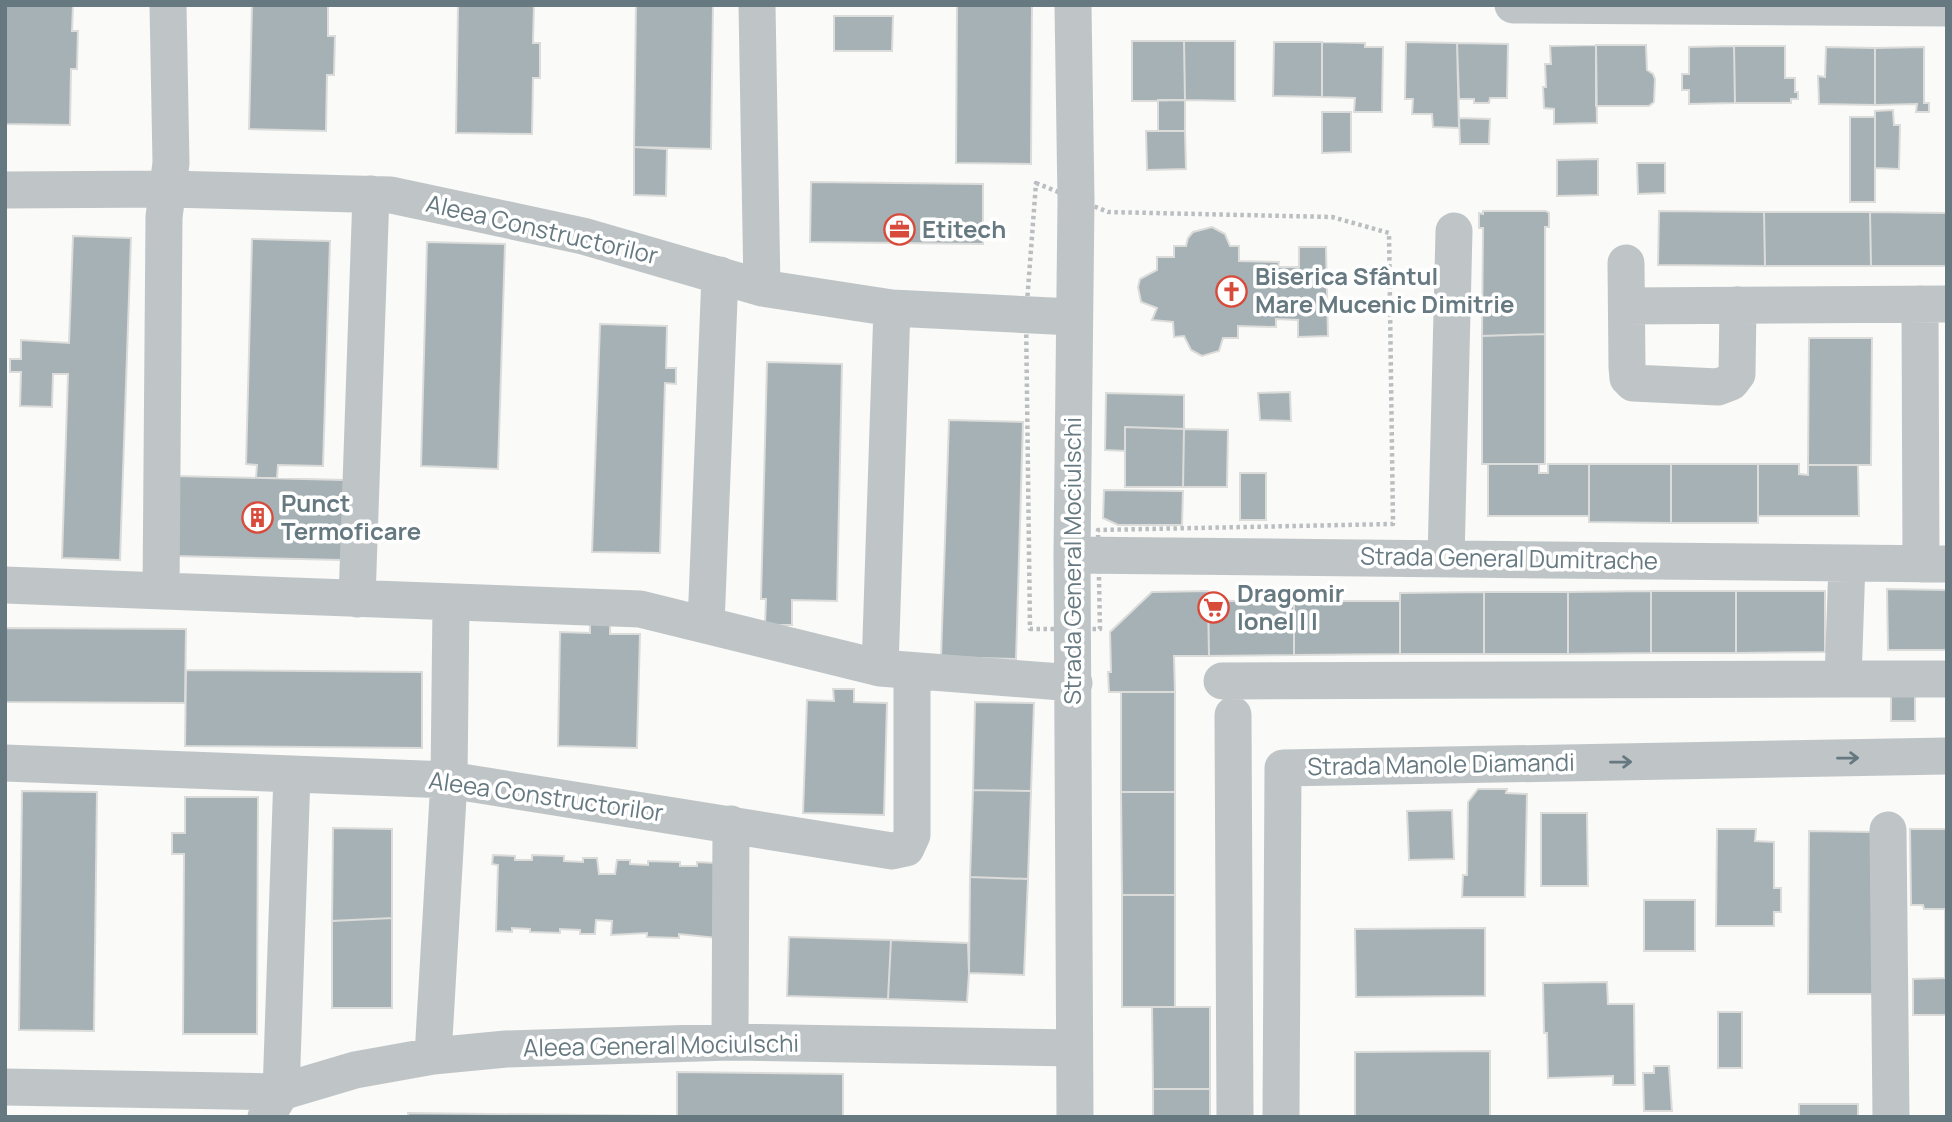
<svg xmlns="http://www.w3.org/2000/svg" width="1952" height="1122" viewBox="0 0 1952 1122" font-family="Manrope,sans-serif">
<rect width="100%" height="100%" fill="#fafaf8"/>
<path fill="#a6b1b5" stroke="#dcdcda" stroke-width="2" d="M5 5H73L72 31H78L77 69H71L70 125 5 124Z
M252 5H328V36H335L334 75H327L326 131 249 129Z
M458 5H534L533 43H540V78H533L532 134 456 133Z
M636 5H713L711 149 634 147Z
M957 5H1032L1031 164 956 163Z
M834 16H893L892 51H834Z
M1132 41H1184L1185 100 1132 101Z
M1184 41H1235V101L1185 100Z
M1274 42H1322V97L1273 96Z
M1322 42 1365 43V47H1383L1382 112H1354L1355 98 1322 97Z
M1406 42 1457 43 1459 128 1433 127 1432 114H1412L1413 99H1405Z
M1457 43 1508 44 1507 98H1490L1489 103H1474V99H1459Z
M1596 45 1597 123 1554 124V109L1544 108 1543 87H1546L1545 64H1551L1550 46Z
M1596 45H1646L1647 70 1653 74 1655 79 1654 102 1649 106H1596Z
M1734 46H1785V78H1795V92H1798V99H1791V103H1735Z
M1734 46 1735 103 1689 104V90H1682V74H1689V47Z
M1826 47 1875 48V105L1819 104 1818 76 1825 77Z
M1924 47V103H1929V112H1916L1917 104 1875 105V48Z
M1158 100H1185V131H1158Z
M1893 110 1894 125H1900L1899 169 1875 168V111Z
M1322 112H1351V152L1322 153Z
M1850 117H1875V202H1850Z
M1459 118 1490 119 1489 144H1460Z
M1146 131H1185L1186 169 1147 170Z
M634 147 667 149 666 196 634 195Z
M1598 159V195L1557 196V160Z
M1637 163H1665V193L1638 194Z
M811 182 983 184V244L810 242Z
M1483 211H1546L1549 213V227H1545V334L1482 336 1483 228H1479V213L1483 214Z
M1659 211 1764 212 1765 266 1658 265Z
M1764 212H1870L1871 266H1765Z
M1870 212 1947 213V266H1871Z
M1212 227 1225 234 1230 246H1239V261L1279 262 1278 267H1299V247H1326L1328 336 1298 337V320L1276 319V327L1238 326V338H1223L1219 351 1202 356 1191 350 1184 336 1174 337 1173 322 1152 320 1157 308 1141 302 1138 287 1140 279 1157 270V257H1174V246H1186L1188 238 1193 232Z
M73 236 131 238 120 560 62 558 68 374H53L52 407 20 406 21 372H10V359H21V340L69 343Z
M252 239 330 241 323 466 278 465 277 478H256L257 465 246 464Z
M427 242 505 244 498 469 421 466Z
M600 324 667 326 666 368H676V384L665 383 660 553 592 552Z
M1545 334V464H1482V336Z
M1809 338H1872L1871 465H1808Z
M767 362 842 364 837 601 792 600V625H765L766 599H761Z
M1290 392 1291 421 1260 420 1258 393Z
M1106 393 1184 395V429L1125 427V451L1105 450Z
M949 420 1023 422 1016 659 941 657Z
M1125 427 1184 429 1183 487H1125Z
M1184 429 1228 430 1227 487H1183Z
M1488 464H1539V473H1548V464H1589V516H1488Z
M1589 464H1671V523L1589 522Z
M1671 464H1758V523H1671Z
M1758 464H1799V474L1808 475V465H1858L1859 516H1758Z
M1240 473H1266V520H1240Z
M175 476 344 480 342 560 173 556Z
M1104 490 1183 491 1182 525H1118L1103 518Z
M1887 589 1947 590V650H1888Z
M1208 591 1209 656H1174L1175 692H1109L1108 672H1111L1110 632 1152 592Z
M1651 591H1736V653H1651Z
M1651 591V653L1568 654V592Z
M1736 591H1825V652L1736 653Z
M1484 592H1568V654H1484Z
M1484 592V654H1400V593Z
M1208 601H1294V655L1209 656Z
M1294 601H1400V654L1294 655Z
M590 622 610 623V634H640L637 748 558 746 560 632 590 633Z
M5 628 186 629 185 703 5 702Z
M186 670 422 672V748L185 746Z
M833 689H854V702L887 703 884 815 803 813 807 700 834 701Z
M1891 690H1915V721H1891Z
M1121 692H1175V792H1121Z
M975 702 1034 703 1031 791 973 790Z
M1478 789H1507L1506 793 1527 794 1525 897H1462L1463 875H1467L1468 802Z
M973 790 1031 791 1028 879 970 877Z
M22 791 97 792 94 1031 19 1030Z
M1121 792H1175V895H1122Z
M185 797H258L257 1034H183L184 854H172V833H185Z
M1452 810 1454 859 1409 860 1407 811Z
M1541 813H1587L1588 886H1541Z
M333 828 392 829V918L332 921Z
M1717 829H1756L1755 841 1774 842V888H1781V912H1774V926H1716Z
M1910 829H1947V909H1924L1923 905H1911Z
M1809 831 1874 832 1876 994H1808Z
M493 855 515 856V860H532V855L564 856V861L583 862V858H597L599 874H615L617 860H630V864L648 865V861L680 862V866H697V862L716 863 717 938 679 934V938L647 937V933L611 935 612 921 596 920 595 934H580V930L560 929V933L530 932V929L512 928V932L496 931 498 865 492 864Z
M970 877 1028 879 1024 975 969 973Z
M1122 895H1175V1007H1122Z
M1644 900H1695V951H1644Z
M1945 909H1947V1015H1913V979L1945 978Z
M392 918V1008H332V921Z
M1485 928V996L1356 997 1355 929Z
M789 937 891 940 888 999 787 996Z
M891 940 968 943 969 973 967 1002 888 999Z
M1607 982 1608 1004H1634L1635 1085H1613V1076L1548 1078 1547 1033H1544L1543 983Z
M1152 1007H1210V1089H1153Z
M1718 1012H1742V1068H1718Z
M1490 1051V1117H1355V1052Z
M1654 1066H1669L1672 1111H1644L1643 1073H1654Z
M677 1072 843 1074V1117H677Z
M1153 1089H1210V1117H1153Z
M1799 1104H1858V1117H1799Z
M408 1113 677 1116V1117H408Z"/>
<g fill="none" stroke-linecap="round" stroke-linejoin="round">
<path stroke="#babec0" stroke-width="4.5" stroke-dasharray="3.5 3.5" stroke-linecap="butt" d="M1036 183 1108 212 1332 217 1389 233 1393 524 1098 530 1100 629H1030L1026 316Z"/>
<path stroke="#bfc5c7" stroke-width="37" d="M757 5 762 288
M1073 5 1076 201 1072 555 1075 1117
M1513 5 1947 8
M5 190 169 189 391 195 583 236 762 288 892 308 1073 317
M1626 263 1627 367 1628 378 1633 383 1718 387 1731 382 1737 374 1738 305
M1920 304 1921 564
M1627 306 1947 304
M1072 555 1947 564
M1446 559 1454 231
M1847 563 1843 679H1947
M5 585 640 609 880 668 1074 683
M161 591 164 217 171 163 168 5
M357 599 371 194
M706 625 720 275
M880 668 892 308
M1222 681 1843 679
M1233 715 1235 1117
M5 763 449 780 892 851 906 848 912 835V672
M1888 830 1891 1117
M730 1042 731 824
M433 1056 449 780 451 603
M5 1087 281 1092 292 775
M266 1117 281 1092 355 1070 433 1056 506 1049 730 1042 1074 1048
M1281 1117 1283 768 1947 756"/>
</g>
<defs><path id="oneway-shaft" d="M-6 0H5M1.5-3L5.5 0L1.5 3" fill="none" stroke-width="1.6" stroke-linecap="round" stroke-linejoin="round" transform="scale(1.75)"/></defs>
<g stroke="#667981">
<use href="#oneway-shaft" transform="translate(1848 758) rotate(-1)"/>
<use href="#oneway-shaft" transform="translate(1621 762) rotate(-1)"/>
</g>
<defs>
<symbol id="office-ring" viewBox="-11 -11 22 22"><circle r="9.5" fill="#fff" stroke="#d84a3a" stroke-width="1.5"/><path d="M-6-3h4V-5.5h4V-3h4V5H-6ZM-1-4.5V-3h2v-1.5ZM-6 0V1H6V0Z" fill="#d84a3a"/></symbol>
<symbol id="church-ring" viewBox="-11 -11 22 22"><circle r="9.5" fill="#fff" stroke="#d84a3a" stroke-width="1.5"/><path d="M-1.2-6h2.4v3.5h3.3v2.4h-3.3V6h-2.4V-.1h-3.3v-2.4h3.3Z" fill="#d84a3a"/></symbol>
<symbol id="building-ring" viewBox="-11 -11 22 22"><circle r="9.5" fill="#fff" stroke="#d84a3a" stroke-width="1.5"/><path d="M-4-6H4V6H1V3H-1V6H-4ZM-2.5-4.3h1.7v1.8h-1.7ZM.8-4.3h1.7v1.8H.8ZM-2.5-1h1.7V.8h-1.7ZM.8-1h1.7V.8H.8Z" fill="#d84a3a"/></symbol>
<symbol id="supermarket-ring" viewBox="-11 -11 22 22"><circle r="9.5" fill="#fff" stroke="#d84a3a" stroke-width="1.5"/><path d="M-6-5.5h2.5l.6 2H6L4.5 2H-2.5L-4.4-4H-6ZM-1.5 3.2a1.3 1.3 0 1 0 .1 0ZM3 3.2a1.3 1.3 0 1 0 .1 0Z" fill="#d84a3a"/></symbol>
</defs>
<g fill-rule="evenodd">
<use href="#office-ring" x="882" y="212" width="35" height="35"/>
<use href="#church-ring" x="1214" y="274" width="35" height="35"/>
<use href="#building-ring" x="240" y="500" width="35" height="35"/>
<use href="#supermarket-ring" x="1196" y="590" width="35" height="35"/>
</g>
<g text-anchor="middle" stroke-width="7" stroke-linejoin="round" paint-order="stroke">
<g font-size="24" fill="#667981" stroke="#fff">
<text transform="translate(542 230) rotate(13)" y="8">Aleea Constructorilor</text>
<text transform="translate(1509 559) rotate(1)" y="8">Strada General Dumitrache</text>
<text transform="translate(1073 561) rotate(-90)" y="8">Strada General Mociulschi</text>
<text transform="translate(1441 765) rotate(-1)" y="8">Strada Manole Diamandi</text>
<text transform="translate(546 797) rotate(8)" y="8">Aleea Constructorilor</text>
<text transform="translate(661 1046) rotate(-1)" y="8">Aleea General Mociulschi</text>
</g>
<g font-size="24" font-weight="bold" fill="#667981" stroke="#fff" text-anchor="start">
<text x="922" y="238">Etitech</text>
<text x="1255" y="285">Biserica Sfântul<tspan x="1255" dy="28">Mare Mucenic Dimitrie</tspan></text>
<text x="281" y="512">Punct<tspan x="281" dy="28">Termoficare</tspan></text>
<text x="1237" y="602">Dragomir<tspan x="1237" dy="28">Ionel I I</tspan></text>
</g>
</g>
<rect width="1952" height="1122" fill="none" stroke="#667981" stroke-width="14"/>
</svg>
